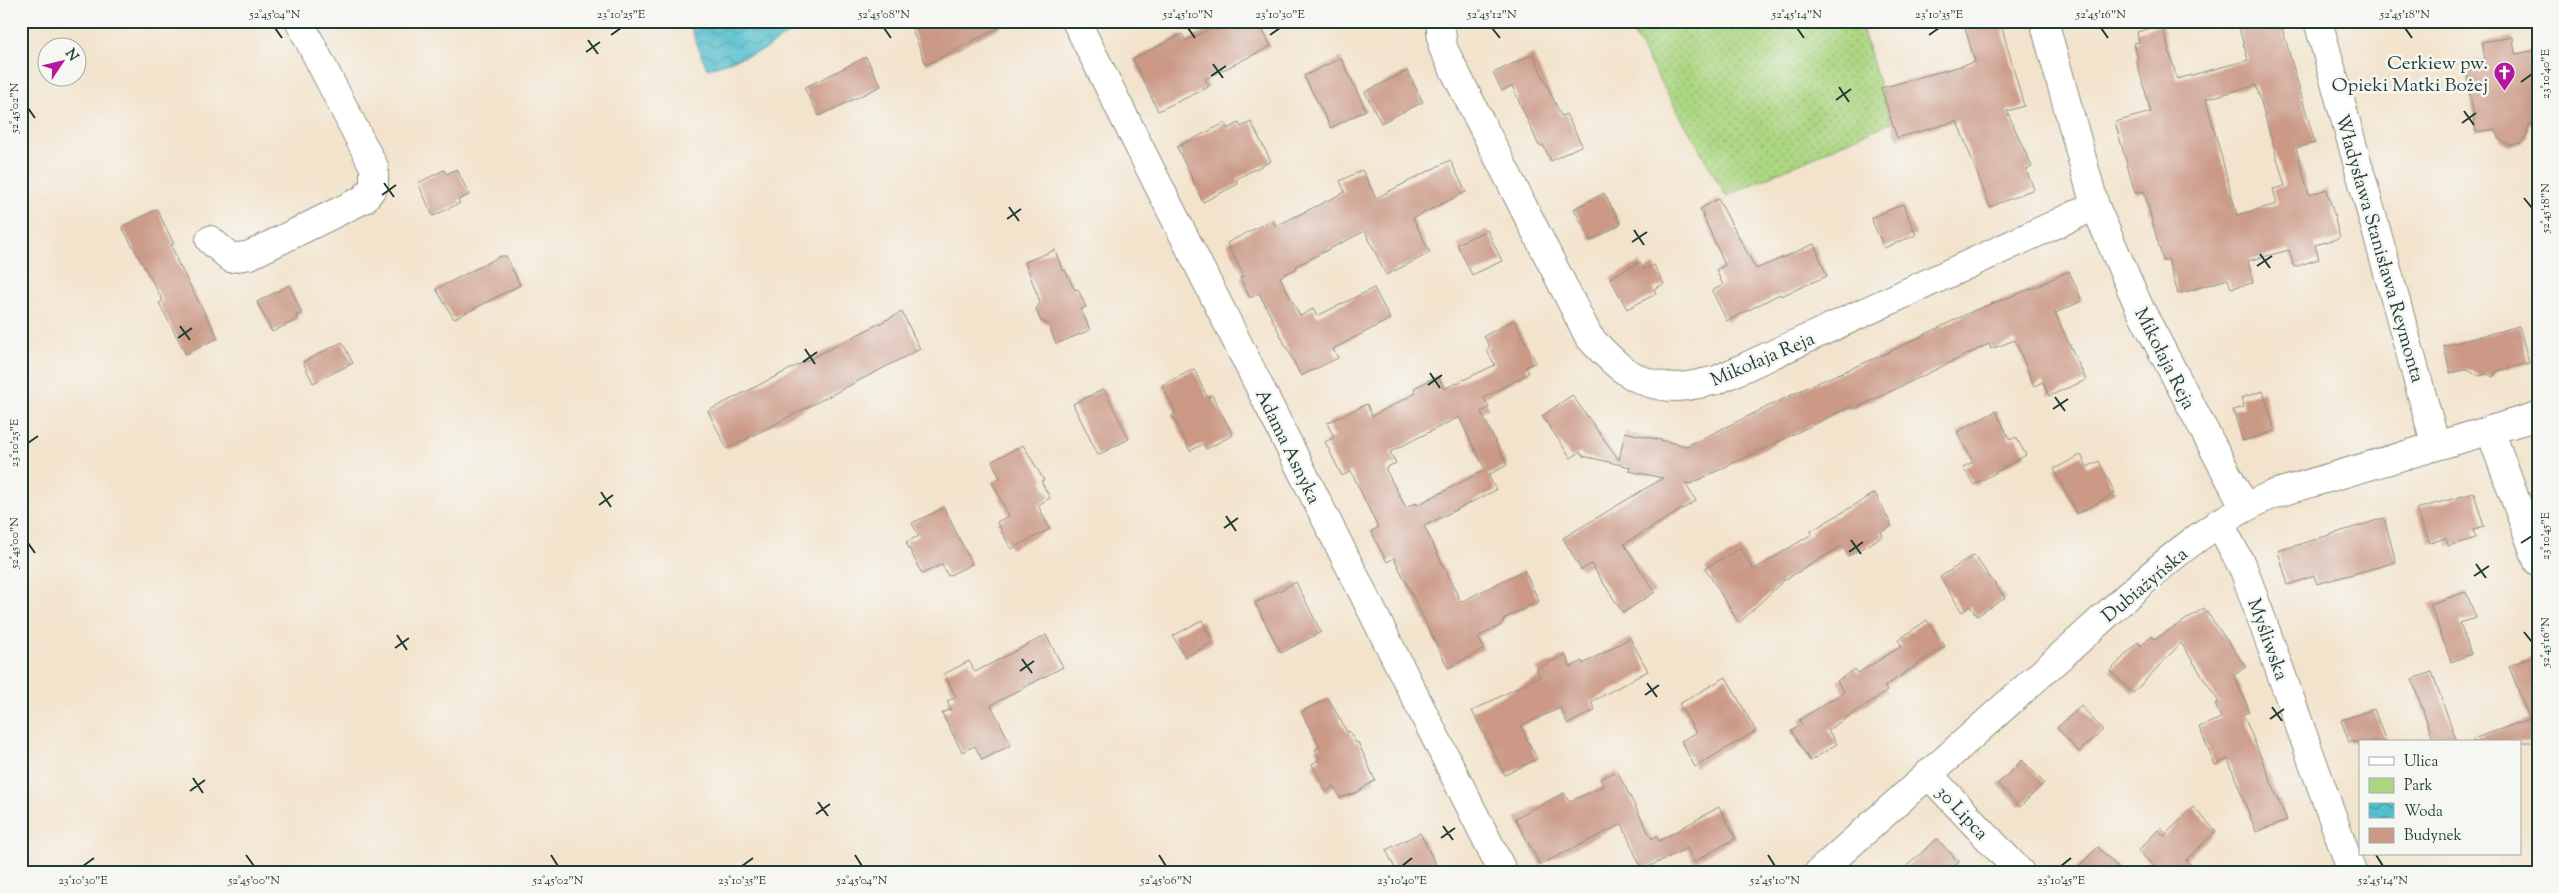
<svg xmlns="http://www.w3.org/2000/svg" width="2559" height="893" viewBox="0 0 2559 893" font-family="'Sorts Mill Goudy',serif">
<defs>
<pattern id="green-dots" width="8" height="8" patternUnits="userSpaceOnUse" patternTransform="scale(1.25)"><rect width="8" height="8" fill="#acd681"/><path d="M2 2h.1M6 6h.1" fill="none" stroke="#8baf6a" stroke-width="1.8" stroke-linecap="round"/></pattern>
<pattern id="water-waves" width="16" height="10" patternUnits="userSpaceOnUse" patternTransform="scale(1.25)"><rect width="16" height="10" fill="#53bfce"/><path d="M0 5q4-4 8 0t8 0" fill="none" stroke="#449ca8"/></pattern>
</defs>
<rect width="100%" height="100%" fill="#f6f6f2"/>
<filter id="ink" filterUnits="userSpaceOnUse"><feTurbulence type="fractalNoise" baseFrequency=".02" numOctaves="2"/><feDisplacementMap in="SourceGraphic" scale="10" xChannelSelector="R" yChannelSelector="G"/><feConvolveMatrix kernelMatrix="1 2 1 2 8 2 1 2 1" color-interpolation-filters="sRGB"/></filter>
<filter id="wash" filterUnits="userSpaceOnUse"><feTurbulence type="fractalNoise" baseFrequency=".0096" numOctaves="4" result="noise"/><feDisplacementMap in="SourceGraphic" scale="20" xChannelSelector="R" yChannelSelector="G"/><feGaussianBlur stdDeviation="1.12" result="paint"/><feColorMatrix in="noise" values="0 0 0 0 0 0 0 0 0 0 0 0 0 0 0 0 0 1.4 0 .05"/><feComposite in="paint" operator="in"/></filter>
<g filter="url(#wash)">
<rect width="100%" height="100%" fill="#f3e3cc"/>
<path fill="url(#green-dots)" stroke="#668a5a" d="M1626 21H1860L1891 122 1726 196Z"/>
<path fill="url(#water-waves)" stroke="#397e81" d="M688 21H809L762 51 707 69Z"/>
<g id="blocks">
<path fill="#cb9986" fill-rule="evenodd" d="M909 21H1012L926 65Z
M1225 21H1258L1271 46 1205 79 1209 86 1207 88 1158 111 1133 59 1182 34 1186 41Z
M1963 21H2000L2024 106 2007 111 2032 167 2026 170 2034 189 1990 207 1957 121 1897 138 1881 88 1975 62Z
M2237 21H2280L2315 143 2296 148 2309 195 2327 189 2340 238 2315 245 2319 259 2294 267 2289 250 2248 261 2253 283 2231 288 2228 279 2178 294 2168 259 2163 261 2144 191 2135 193 2115 122 2151 112 2136 59H2138L2134 43 2139 42 2137 32 2162 25 2177 79 2248 60ZM2256 85 2285 186 2273 189 2277 204 2237 215 2206 99Z
M2513 37 2515 54 2538 50V123L2529 124 2527 136 2521 143 2510 145 2500 140 2495 129 2476 132 2465 62 2485 59 2482 42Z
M1533 54 1561 116 1566 114 1582 145 1551 161 1543 145 1539 146 1512 86 1502 91 1493 73Z
M866 57 881 86 819 116 804 88Z
M1341 58 1366 110 1331 128 1304 76Z
M1407 71 1423 102 1381 123 1365 92Z
M1251 122 1271 161 1236 179 1238 184 1203 202 1177 147 1225 123 1228 129 1239 123 1241 127Z
M1450 160 1466 192 1413 218 1430 253 1386 275 1365 231 1296 266 1297 268 1280 277 1300 316 1313 309 1317 316 1374 288 1390 319 1333 349 1338 358 1301 376 1259 293 1250 298 1240 278 1244 276 1227 243 1272 220 1276 226 1345 192 1340 181 1362 170 1376 198Z
M457 169 469 195 458 200 460 203 433 216 418 183 444 170 446 174Z
M1604 193 1621 224 1591 241 1574 209Z
M1718 199 1756 269 1814 244 1827 276 1781 296 1780 294 1727 321 1712 291 1723 285 1716 270 1725 265 1700 209Z
M1903 204 1916 235 1884 248 1871 218Z
M157 209 174 244 171 245 177 258 176 259 218 338 186 354 159 303 163 301 122 227Z
M1487 230 1502 261 1472 275 1457 244Z
M1055 250 1062 270H1065L1075 290 1078 289 1086 307 1081 309 1090 330 1056 344 1048 324 1041 321 1036 310 1040 302 1025 262Z
M501 256H506L520 285 454 319 436 289Z
M1640 262 1644 270 1654 265 1664 284 1654 289 1656 294 1627 309 1610 278Z
M2069 271 2082 301 2055 313 2086 380 2049 396 2043 382 2034 386 2015 340 1991 349 1989 344 1854 409 1852 406 1690 484 1685 483 1696 501 1624 544 1655 592 1623 613 1591 564 1581 570 1563 538 1663 478 1629 471 1630 467 1583 456 1580 452 1571 458 1542 416 1572 395 1619 460 1625 432 1687 446 1810 386 1885 354 1973 311 2038 286Z
M289 285 302 313 296 316 298 319 272 332 257 302Z
M902 312 920 349 727 449 708 411Z
M1514 320 1536 362 1526 367 1529 373 1484 398 1489 408 1481 412 1507 465 1488 475 1496 490 1424 526 1461 602 1524 570 1539 601 1505 618 1501 625 1478 637 1484 649 1448 668 1394 558 1387 562 1380 549 1371 531 1378 528 1351 471 1342 476 1325 442 1334 437 1327 423 1367 404 1372 416 1416 393 1414 388 1438 376 1444 389 1495 365 1486 349 1490 347 1484 336ZM1459 417 1485 470 1417 505 1416 503 1406 508 1386 470 1387 467 1396 463 1390 452Z
M2519 326 2529 363 2497 371 2493 377 2487 374 2479 376 2468 369 2450 373 2444 346Z
M342 342 353 363 313 383 303 362Z
M1194 369 1207 397 1212 395 1233 435 1206 449 1203 444 1190 451 1172 415 1176 413 1162 385Z
M1104 389 1129 439 1098 455 1073 404Z
M2263 391 2275 431 2243 441 2233 410 2244 407 2241 398Z
M1996 411 2010 440 2016 437 2026 455 1974 485 1963 467 1973 462 1957 432Z
M1023 445 1044 480 1041 481 1050 498 1038 505 1050 529 1011 549 997 522 1009 516 992 482 1000 478 992 461Z
M2081 455 2087 467 2099 461 2115 493 2077 514 2054 469Z
M1875 493 1892 526 1881 532 1883 536 1848 556 1842 546 1783 581 1739 623 1705 568 1741 548 1753 570 1812 534 1811 531Z
M2474 493 2484 527 2473 530 2476 538 2448 546 2446 538 2430 543 2416 509Z
M944 508 972 564 948 576 942 564 922 574 906 542 919 536 912 523Z
M2384 518 2396 562 2317 584 2314 576 2288 585 2278 551Z
M1974 555 2005 598 1977 616 1970 606 1962 612 1940 577Z
M1296 582 1321 632 1281 653 1255 603Z
M2466 592 2476 618 2460 623 2471 654 2451 662 2430 604Z
M2204 608 2246 667 2234 675 2248 707 2249 712 2243 714 2287 820 2256 832 2228 759 2215 765 2199 727 2221 718 2215 704 2219 702 2181 643 2133 693 2110 671 2138 642 2141 646 2151 636 2155 639Z
M1202 620 1213 642 1185 657 1173 636Z
M1927 620 1945 646 1884 687 1887 691 1828 730 1837 744 1810 761 1791 731 1802 724 1799 720 1844 692 1837 681 1855 669 1858 673 1902 646 1898 640Z
M1046 635 1063 667 991 705 1011 745 982 760 975 746 962 752 942 713 951 709 947 701 956 697 944 674 969 661 975 672Z
M1630 638 1648 671 1591 702 1595 710 1568 724 1560 708 1521 726 1537 759 1505 775 1472 711 1540 676 1536 669 1565 655 1571 667 1582 661 1583 664Z
M2538 654V742H2473V739L2529 719 2509 666Z
M2432 672 2457 742H2434L2412 679Z
M1726 677 1756 731 1695 767 1681 741 1696 733 1679 704Z
M1328 698 1347 732 1349 731 1356 743 1358 742 1375 780 1358 792 1340 798 1334 786 1326 792 1312 764 1320 759 1315 749 1320 747 1301 712Z
M2081 706 2103 730 2079 752 2057 728Z
M2374 709 2386 742H2349L2341 720Z
M2022 760 2044 783 2020 807 1998 784Z
M1617 771 1652 839 1657 836 1659 841 1719 807 1736 838 1694 862 1687 848 1642 870 1622 824 1540 865 1515 818 1564 793 1569 802 1603 786 1600 779Z
M2193 807 2216 831 2186 860 2198 872H2160L2138 851 2158 830 2164 836Z
M1420 833 1440 872H1397L1386 850Z
M1937 839 1959 862 1949 872H1900Z
M2098 847 2122 872H2073Z"/>
</g>
</g>
<g filter="url(#ink)">
<use href="#blocks" fill-opacity="0" stroke="#899080" stroke-width="1"/>
<g fill="none" stroke-linecap="round" stroke-linejoin="round">
<defs>
<path id="street" d="M1076 21 1503 872
M1440 21 1443 48 1589 337C1614 364 1636 387 1676 387 1689 387 1704 383 1717 380L2095 206
M2044 21 2095 206 2140 309 2244 506
M2318 21 2436 446
M210 240 231 258 250 255 364 199 374 186V167L299 21
M2490 430 2538 562
M2219 522 2244 570 2352 872
M1928 774 2020 872"/>
<path id="secondary" d="M1819 872C1902 797 1986 723 2070 648 2133 592 2195 527 2274 494L2538 416"/>
</defs>
<use href="#street" stroke="#899080" stroke-width="30"/>
<use href="#secondary" stroke="#899080" stroke-width="30"/>
<use href="#street" stroke="#fff" stroke-width="28"/>
<use href="#secondary" stroke="#fff" stroke-width="28"/>
</g>
</g>
<path fill="none" stroke="#1f3d34" stroke-width="2" d="M275 28 282 38M884 28 891 38M1188 28 1195 38M1492 28 1500 38M1797 28 1804 38M2101 28 2108 38M2405 28 2412 38M611 35 621 28M1270 35 1280 28M1929 35 1939 28M588 40 598 54M586 52 600 42M1213 64 1223 78M1211 76 1226 66M2521 82 2532 74M1839 87 1849 102M1836 100 1851 89M28 108 35 118M2464 111 2474 125M2462 123 2476 113M384 183 394 197M382 195 396 185M2524 198 2532 208M1009 207 1019 221M1007 219 1021 209M1634 230 1644 245M1632 242 1647 232M2260 254 2270 268M2257 266 2272 256M180 326 190 340M178 338 192 328M805 349 815 364M803 362 817 352M1430 373 1440 388M1428 385 1442 375M2055 397 2065 411M2053 409 2068 399M28 443 38 436M601 492 611 507M599 505 613 495M1226 516 1236 531M1224 528 1238 518M1851 540 1861 554M28 543 35 553M2521 543 2532 536M1849 552 1863 542M2476 564 2486 578M2474 576 2489 566M2524 632 2532 642M397 635 407 650M395 648 409 638M1022 659 1032 673M1020 671 1034 661M1647 683 1657 697M1645 695 1659 685M2272 707 2282 721M2270 719 2284 709M193 778 203 793M190 791 205 780M818 802 828 816M816 814 830 804M1443 826 1453 840M1441 838 1455 828M246 855 254 866M551 855 558 866M855 855 862 866M1159 855 1166 866M1768 855 1775 866M2376 855 2383 866M83 866 94 858M742 866 753 858M1402 866 1412 858M2061 866 2071 858"/>
<defs>
<symbol id="church-pin" viewBox="-11 -11 22 30"><path d="M0 17L-7.5 6A9.5 9.5 0 1 1 7.5 6Z" fill="#b5179e" stroke="#f6f6f2"/><path d="M-1.2-6h2.4v3.5h3.3v2.4h-3.3V6h-2.4V-.1h-3.3v-2.4h3.3Z" fill="#fff"/></symbol>
</defs>
<g fill-rule="evenodd">
<use href="#church-pin" x="2492" y="60" width="25" height="34"/>
</g>
<g text-anchor="middle" stroke-width="5" stroke-linejoin="round" paint-order="stroke">
<g font-size="19" fill="#1f3d34" stroke="#f6f6f2" text-anchor="end">
<text x="2488" y="69">Cerkiew pw.<tspan x="2488" dy="22">Opieki Matki Bożej</tspan></text>
</g>
<g font-size="19" fill="#1f3d34" stroke="#f6f6f2">
<text transform="translate(2381 248) rotate(74)" y="7">Władysława Stanisława Reymonta</text>
<text transform="translate(1762 358) rotate(-23)" y="7">Mikołaja Reja</text>
<text transform="translate(2166 358) rotate(63)" y="7">Mikołaja Reja</text>
<text transform="translate(1289 446) rotate(64)" y="7">Adama Asnyka</text>
<text transform="translate(2144 584) rotate(-40)" y="7">Dubiażyńska</text>
<text transform="translate(2269 639) rotate(70)" y="7">Myśliwska</text>
<text transform="translate(1963 812) rotate(47)" y="7">30 Lipca</text>
</g>
</g>
<rect width="2559" height="893" fill="none" stroke="#f6f6f2" stroke-width="55"/>
<rect x="2359" y="740" width="162" height="115" fill="#f6f6f2" stroke="#a0aca6"/>
<rect x="2369" y="757" width="25" height="8" fill="#ffffff" stroke="#a0aca6"/>
<text x="2404" y="766" font-size="15" fill="#1f3d34">Ulica</text>
<rect x="2369" y="778" width="25" height="15" fill="#acd681" stroke="#a0aca6"/>
<text x="2404" y="790" font-size="15" fill="#1f3d34">Park</text>
<rect x="2369" y="803" width="25" height="15" fill="url(#water-waves)" stroke="#a0aca6"/>
<text x="2404" y="816" font-size="15" fill="#1f3d34">Woda</text>
<rect x="2369" y="828" width="25" height="15" fill="#cb9986" stroke="#a0aca6"/>
<text x="2404" y="840" font-size="15" fill="#1f3d34">Budynek</text>
<g transform="translate(62 62) rotate(55)"><circle r="24" fill="#f6f6f2" stroke="#a0aca6"/>
<path d="M0-4L9 19L0 12L-9 19Z" fill="#b5179e"/>
<text y="-8" font-size="14" font-weight="bold" text-anchor="middle" fill="#1f3d34">N</text>
</g>
<rect x="28" y="28" width="2504" height="838" fill="none" stroke="#1f3d34" stroke-width="2"/>
<g font-size="12" text-anchor="middle" fill="#1f3d34">
<text x="275" y="18">52°45'04"N</text>
<text x="621" y="18">23°10'25"E</text>
<text x="884" y="18">52°45'08"N</text>
<text x="1188" y="18">52°45'10"N</text>
<text x="1280" y="18">23°10'30"E</text>
<text x="1492" y="18">52°45'12"N</text>
<text x="1797" y="18">52°45'14"N</text>
<text x="1939" y="18">23°10'35"E</text>
<text x="2101" y="18">52°45'16"N</text>
<text x="2405" y="18">52°45'18"N</text>
<text transform="translate(2545 74) rotate(-90)" y="4">23°10'40"E</text>
<text transform="translate(14 108) rotate(-90)" y="4">52°45'02"N</text>
<text transform="translate(2545 208) rotate(-90)" y="4">52°45'18"N</text>
<text transform="translate(14 443) rotate(-90)" y="4">23°10'25"E</text>
<text transform="translate(2545 536) rotate(-90)" y="4">23°10'45"E</text>
<text transform="translate(14 543) rotate(-90)" y="4">52°45'00"N</text>
<text transform="translate(2545 642) rotate(-90)" y="4">52°45'16"N</text>
<text x="83" y="884">23°10'30"E</text>
<text x="254" y="884">52°45'00"N</text>
<text x="558" y="884">52°45'02"N</text>
<text x="742" y="884">23°10'35"E</text>
<text x="862" y="884">52°45'04"N</text>
<text x="1166" y="884">52°45'06"N</text>
<text x="1402" y="884">23°10'40"E</text>
<text x="1775" y="884">52°45'10"N</text>
<text x="2061" y="884">23°10'45"E</text>
<text x="2383" y="884">52°45'14"N</text>
</g>
</svg>
